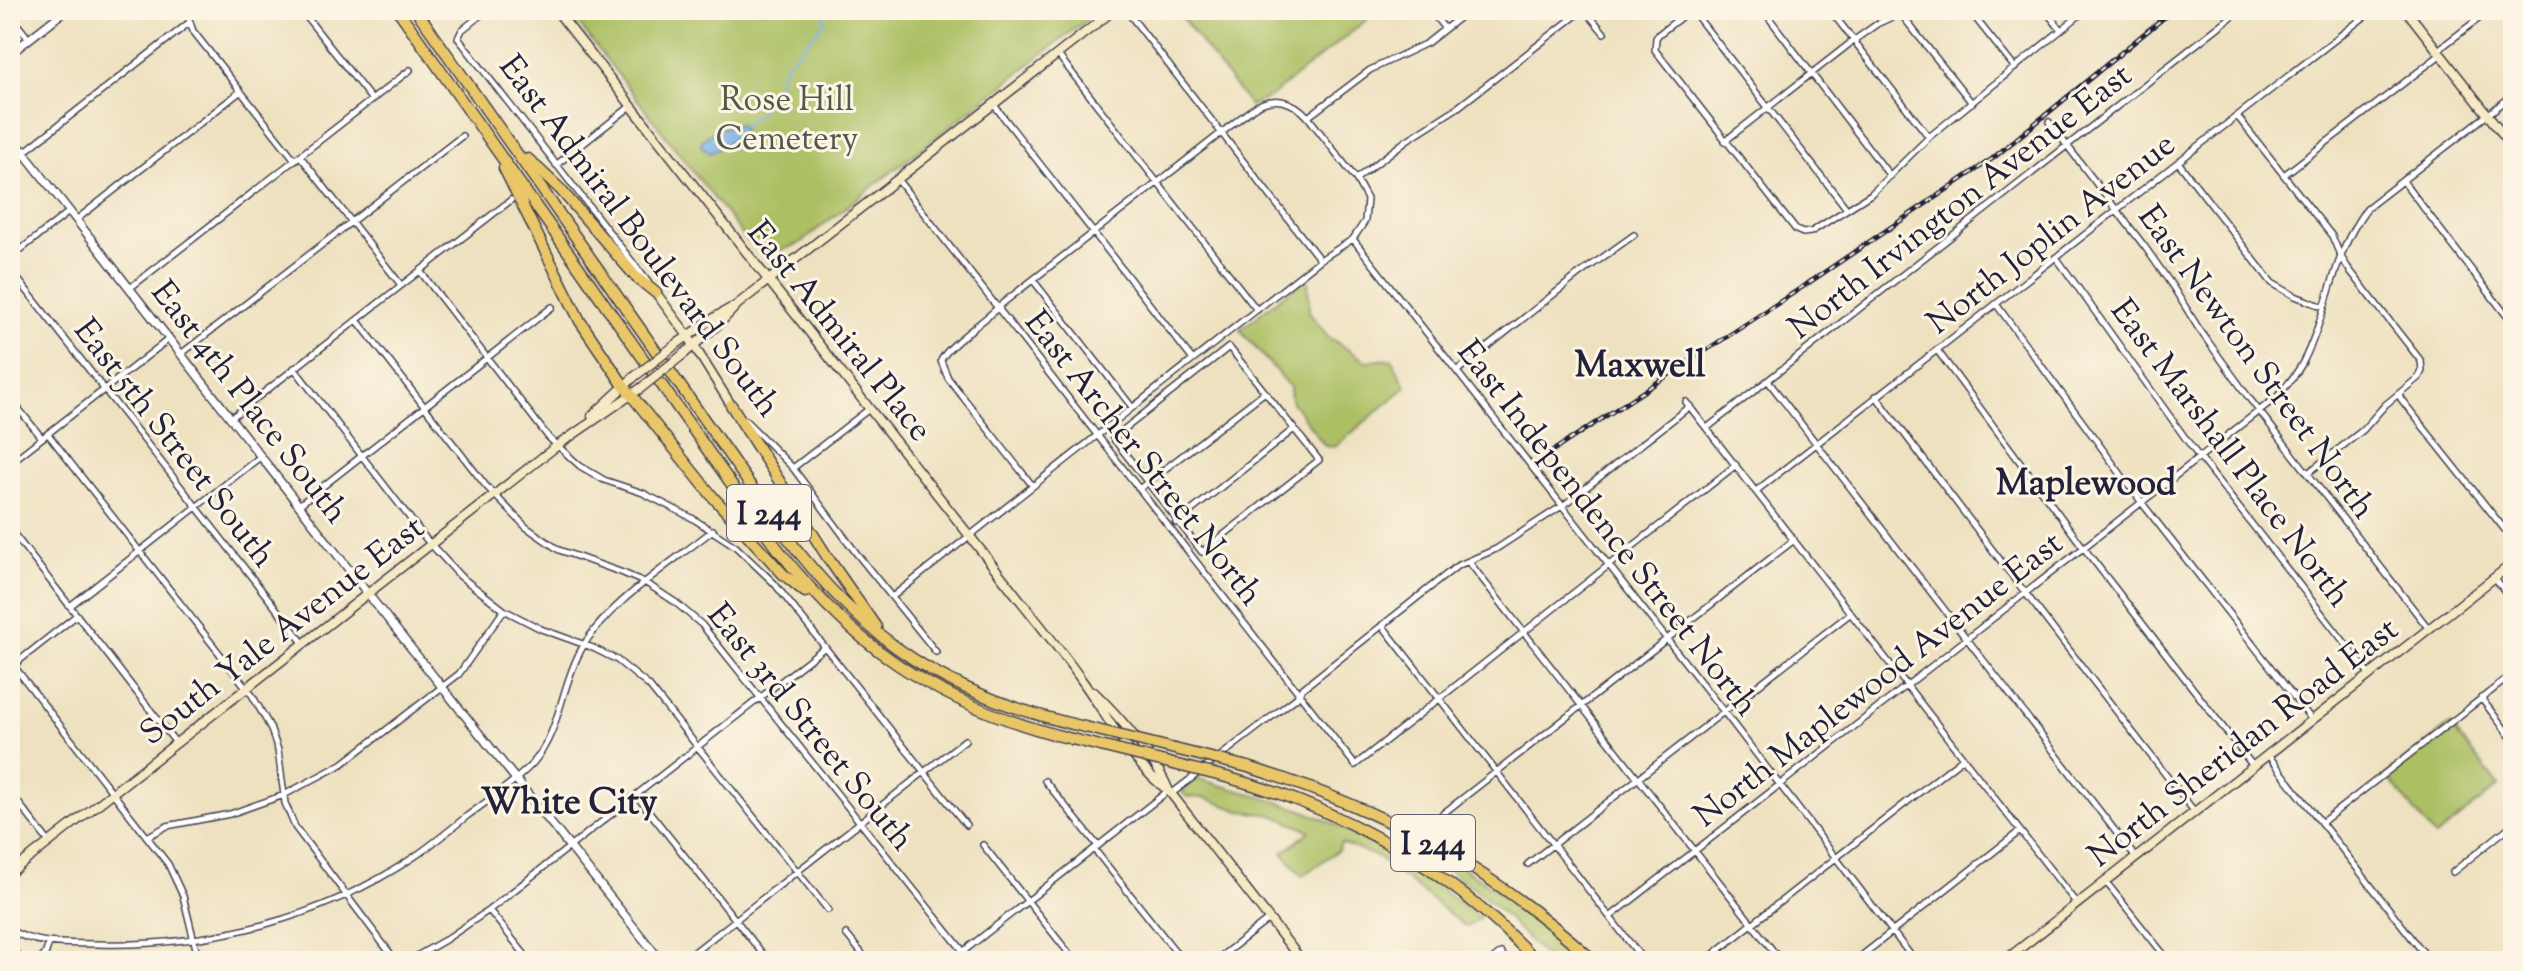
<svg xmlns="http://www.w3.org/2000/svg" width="2523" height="971" viewBox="0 0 2523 971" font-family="'Sorts Mill Goudy',serif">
<rect width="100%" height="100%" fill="#fcf5e5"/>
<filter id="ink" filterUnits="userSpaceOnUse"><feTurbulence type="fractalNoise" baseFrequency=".0125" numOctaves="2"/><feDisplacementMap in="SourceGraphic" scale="16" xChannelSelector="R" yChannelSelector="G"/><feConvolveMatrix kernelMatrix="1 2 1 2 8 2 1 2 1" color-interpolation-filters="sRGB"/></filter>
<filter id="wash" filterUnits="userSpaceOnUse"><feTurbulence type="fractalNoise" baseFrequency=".006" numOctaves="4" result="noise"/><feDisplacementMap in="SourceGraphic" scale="32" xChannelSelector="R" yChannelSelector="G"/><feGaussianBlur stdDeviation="1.8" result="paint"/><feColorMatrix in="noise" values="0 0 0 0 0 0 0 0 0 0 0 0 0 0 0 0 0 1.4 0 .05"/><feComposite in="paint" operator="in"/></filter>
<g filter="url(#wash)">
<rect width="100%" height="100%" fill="#eee1c0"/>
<path fill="#acbf63" stroke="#67704f" stroke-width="2" d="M568 10H1099L800 243 775 253 747 241Z
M1176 10H1379L1270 97 1250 106Z
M1308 275 1309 312 1327 336 1366 361 1392 359 1406 387 1335 447 1325 446 1291 401 1290 387 1240 330Z
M2450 725 2499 786 2435 837 2386 775Z
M1199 779C1236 790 1276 800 1312 814 1374 840 1427 878 1480 918L1466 927 1378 857 1341 843 1338 850 1302 876 1283 853 1310 831 1273 815 1240 811 1206 798 1187 797 1182 792C1184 786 1193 781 1199 779Z
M1345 808C1366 817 1387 825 1407 835 1472 869 1529 912 1582 961H1549C1527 938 1506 915 1482 895 1440 861 1392 834 1345 808Z"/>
<path fill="#72ade3" stroke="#4a688f" stroke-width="2" d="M739 124 743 129C736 140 721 147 710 153L701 146 702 140 718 129Z"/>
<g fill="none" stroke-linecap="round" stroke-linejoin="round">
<path stroke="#72ade3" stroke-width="2" d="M741 127 760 113 767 96 778 84 783 68 825 22 822 10"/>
</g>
</g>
<g filter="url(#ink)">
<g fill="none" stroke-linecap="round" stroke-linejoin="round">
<defs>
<path id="minor" d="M186 10 193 31 295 160
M301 10 372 100
M487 10 462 30 458 38 648 282
M1126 10 1320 260
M1430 10 1445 29
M1585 10 1604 33
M1690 10 1659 34 1656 38 1655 50 1796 230 1803 233 1811 232 1871 194 1929 137 2086 10
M1692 10 1847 209
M1763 10 1890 176
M1830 10 1929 137
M1969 10 2015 68
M2045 10 2061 30
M1900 13 1972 103
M10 15 29 39
M2438 50 2490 10
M1058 55 1257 310
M994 105 1193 360
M2237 116 2332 236 2340 255 2348 268 2421 361 2422 371 2419 377 2385 405 2363 430 2308 473
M1308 117 1370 70 1427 43 1469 10
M2049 122 2145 247 2173 287 2199 329 2249 398 2429 629
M1725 141 1853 41 1877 24 1907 10
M10 156 16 151 28 149 190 22
M300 156 401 285
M2178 162 2272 283 2295 296 2324 307
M556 165 631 106
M2284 175 2440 55
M897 179 1355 765 1736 465
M1356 179 1407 140 1457 108 1583 10
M2403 181 2513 324
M76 220 241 91
M1353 239 1724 712 1915 961
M2056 257 2196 453 2370 675
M10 258 70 211
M10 269 304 644
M420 271 549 438 580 466 604 480 643 493 692 518 735 546 774 583 966 825
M1033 280 1132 407
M130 288 410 70
M1996 304 2142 503 2312 720
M357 320 486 486 526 527 559 550 623 573 646 583 675 602 702 625 971 961
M1937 350 2083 547 2253 766
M181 354 462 136
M294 368 426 539 460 576 504 610 541 629 591 647 617 660 649 686 828 910
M1457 371 1578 275 1634 235
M1768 381 2136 858
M2399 394 2401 399 2513 540
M1876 396C1981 536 2087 674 2194 811
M10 398 42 438
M1686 402 2077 904
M231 418 511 200
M745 420 793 468 857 554 936 652
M1108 426 1113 438 1202 552 1319 460 1229 347 1113 438
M1707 428 2240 10
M48 434 252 695 270 727 278 750 285 803 295 827 396 961
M10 463 169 339
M793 468 869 409
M1139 489 1265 392
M1756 491 2373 10
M299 505 552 307
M1176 523 1294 429
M10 529 176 743
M1469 562 1781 961
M2495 578 2513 602
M892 597 1320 260 1353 239 1365 221 1367 199 1356 179 1308 117C1292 99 1272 95 1252 109L1003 303C989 318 946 346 941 361L948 378 1032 485
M70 606 260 457
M1382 625 1644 961
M10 661 168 864 183 896 199 961
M10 668 77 615
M2481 698 2513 740
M2268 755 2430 961
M1045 781 1098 846
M10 792 49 842
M1171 794 1296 698 1302 689 1457 566 1496 549 1568 502 1690 406
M636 795 762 953
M1436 819 1794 540
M2321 823 2513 674
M147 837 167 826 230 814 284 795 342 764 459 674 504 610
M983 845 1075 961
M1094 849 1183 961
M1528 864 1851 613
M2453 872 2513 824
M2106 882 2169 961
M489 910 530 961
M1610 917 2278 396C2288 384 2298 373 2304 360 2330 309 2331 256 2367 208L2513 95
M10 930C37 946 68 943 98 944 209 947 322 919 414 857 433 844 450 830 467 816 490 799 514 783 533 763 560 732 561 687 580 652 603 606 672 563 713 530
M846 934 868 961
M10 946 22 961
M38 961 45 955 49 943
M408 961 445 940 489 910 825 647
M683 961 965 740
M951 961 1168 791
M1215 961 1269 919
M1491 961 1501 953 1507 961
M1705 961 1963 758
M1855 961 2020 831"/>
<path id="tertiary" d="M10 54 66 10
M10 135 375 603 661 961"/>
<path id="secondary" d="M556 10C706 203 859 393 1009 586 1034 618 1060 649 1083 682 1108 717 1133 766 1169 791
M2406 10 2513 147
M656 293 688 336 731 405
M678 343 717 316 731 308
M685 353 721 322 738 304 1114 10
M592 416 634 377
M1094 692C1119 716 1156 759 1169 791L1302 961
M10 873 558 445 641 388
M2004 961 2513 563"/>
<path id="motorway" d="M398 10 763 529C845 643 935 705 1072 739
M416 10 781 529C864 642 948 696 1085 727
M528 159 560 189 636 277 656 293
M504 168 580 321 624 386 713 497 783 574 805 592
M731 405 828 558 876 627
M1248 767C1383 809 1489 866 1594 961
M1226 777C1346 810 1451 870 1536 961"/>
</defs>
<use href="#minor" stroke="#413f4f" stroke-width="8"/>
<use href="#tertiary" stroke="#413f4f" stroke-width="10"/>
<use href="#secondary" stroke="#413f4f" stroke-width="11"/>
<use href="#motorway" stroke="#413f4f" stroke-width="13"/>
<use href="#minor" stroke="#fff" stroke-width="5"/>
<use href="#tertiary" stroke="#fff" stroke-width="7"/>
<use href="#secondary" stroke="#f6e9c3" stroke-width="8"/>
<use href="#motorway" stroke="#e9c769" stroke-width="10"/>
<defs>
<path id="rail" d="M1548 454 1801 288 1992 159 2173 10"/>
</defs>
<use href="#rail" stroke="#22223b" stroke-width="5"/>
<use href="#rail" stroke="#fcf5e5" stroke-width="2" stroke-dasharray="6" stroke-linecap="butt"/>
<defs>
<path id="secondary-bridge" d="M634 377 678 343
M641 388 685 353"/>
<path id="motorway-bridge" d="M1085 727 1248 767
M1072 739 1226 777"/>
</defs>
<use href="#secondary-bridge" stroke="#413f4f" stroke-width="11" stroke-linecap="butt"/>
<use href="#motorway-bridge" stroke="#413f4f" stroke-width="13" stroke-linecap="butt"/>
<use href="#secondary-bridge" stroke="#f6e9c3" stroke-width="8"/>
<use href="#motorway-bridge" stroke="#e9c769" stroke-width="10"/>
</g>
</g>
<g text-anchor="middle" stroke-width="6" stroke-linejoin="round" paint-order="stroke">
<g fill="#fcf5e5" stroke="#63616e" stroke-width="2">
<rect x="727" y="485" width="84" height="56" rx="6"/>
<rect x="1391" y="815" width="84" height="56" rx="6"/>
</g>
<g font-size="32" font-weight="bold" fill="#22223b">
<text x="769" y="524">I 244</text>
<text x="1433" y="854">I 244</text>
</g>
<g font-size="34" fill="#525949" stroke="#fcf5e5">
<text x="787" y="110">Rose Hill<tspan x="787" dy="39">Cemetery</tspan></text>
</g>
<g font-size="34" fill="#22223b" stroke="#fcf5e5">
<text transform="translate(1959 200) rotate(-38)" y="12">North Irvington Avenue East</text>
<text transform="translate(2050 232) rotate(-38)" y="12">North Joplin Avenue</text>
<text transform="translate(641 235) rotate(53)" y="12">East Admiral Boulevard South</text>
<text transform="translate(841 330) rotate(51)" y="12">East Admiral Place</text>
<text transform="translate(2258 361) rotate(54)" y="12">East Newton Street North</text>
<text transform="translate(251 401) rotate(52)" y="12">East 4th Place South</text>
<text transform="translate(176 442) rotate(52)" y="12">East 5th Street South</text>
<text transform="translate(2232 452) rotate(53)" y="12">East Marshall Place North</text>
<text transform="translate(1145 457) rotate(52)" y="12">East Archer Street North</text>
<text transform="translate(1609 527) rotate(52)" y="12">East Independence Street North</text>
<text transform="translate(281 629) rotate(-38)" y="12">South Yale Avenue East</text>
<text transform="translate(1877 678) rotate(-38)" y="12">North Maplewood Avenue East</text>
<text transform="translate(812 726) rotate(51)" y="12">East 3rd Street South</text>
<text transform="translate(2242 741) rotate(-38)" y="12">North Sheridan Road East</text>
</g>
<g font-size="36" font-weight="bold" fill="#22223b" stroke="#fcf5e5">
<text x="1640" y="376">Maxwell</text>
<text x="2086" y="494">Maplewood</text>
<text x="569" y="813">White City</text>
</g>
</g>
<rect width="2523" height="971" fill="none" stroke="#fcf5e5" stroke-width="40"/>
</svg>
